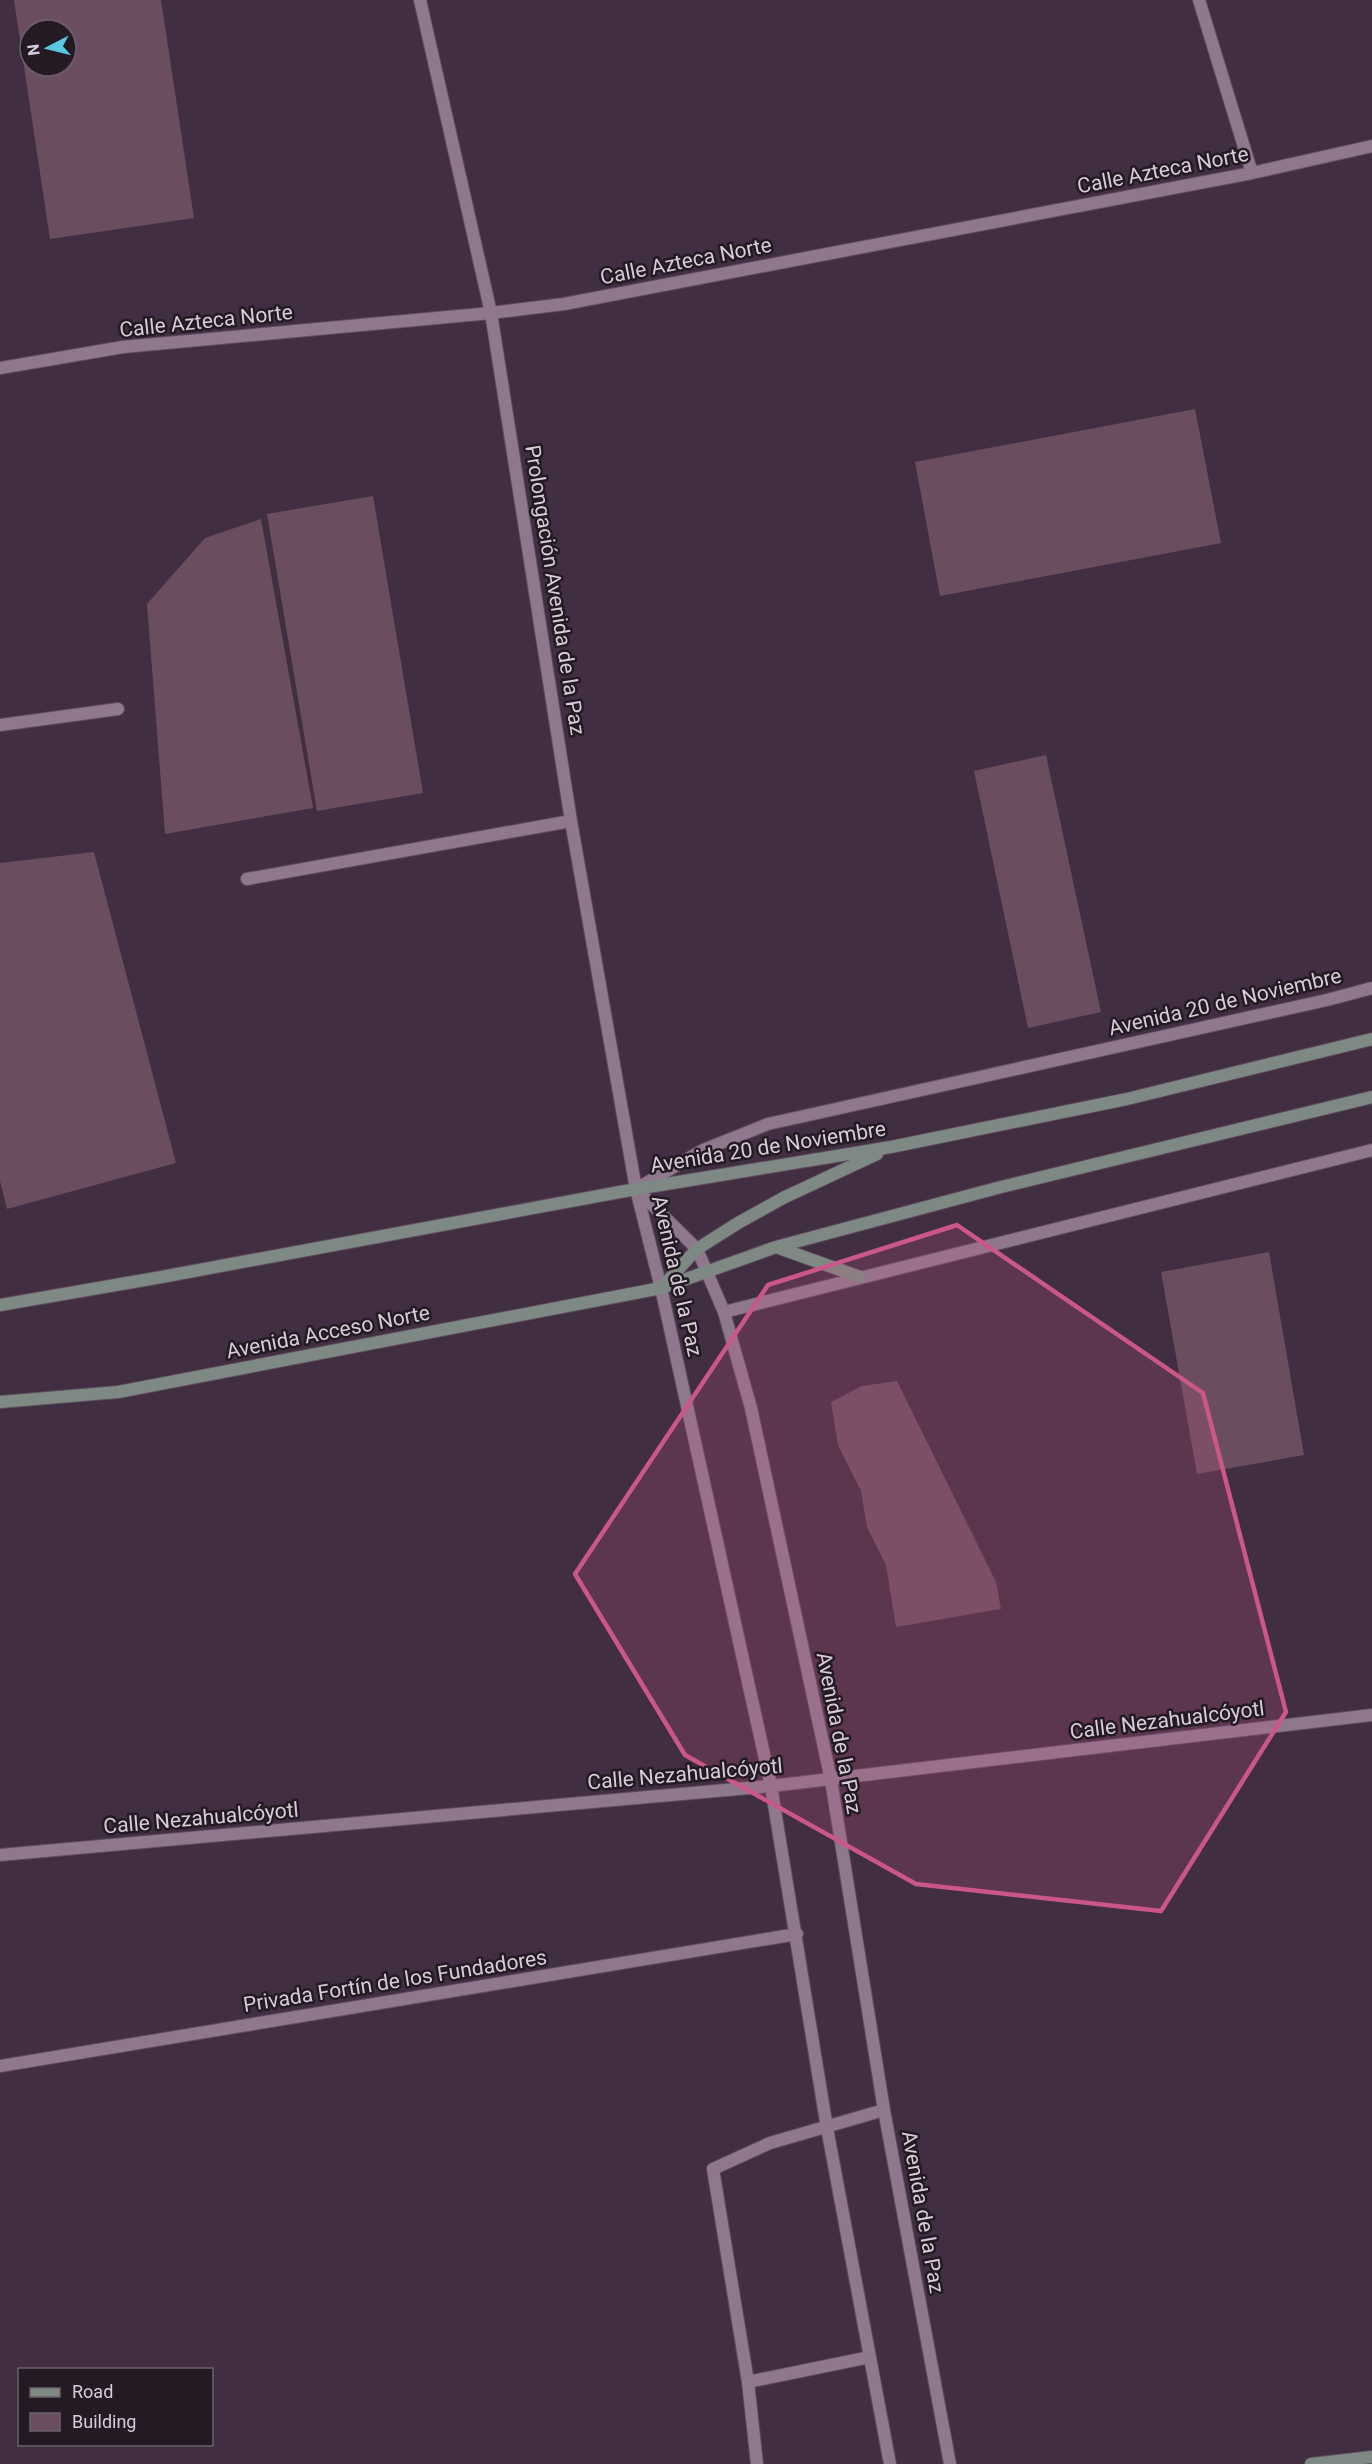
<svg xmlns="http://www.w3.org/2000/svg" width="1372" height="2464" viewBox="0 0 1372 2464" font-family="Roboto,sans-serif">
<rect width="100%" height="100%" fill="#422e42"/>
<path fill="#6a4e5f" fill-rule="evenodd" d="M14 0H161L194 218 50 239ZM30 30H66V66H30Z
M1195 409 1221 543 940 596 915 462Z
M373 496 423 793 317 811 267 514Z
M261 519 313 808 165 834 147 604 205 538Z
M1046 755 1101 1012 1028 1028 974 771Z
M94 852 176 1163 7 1209 0 1181V863Z
M1269 1252 1304 1455 1197 1474 1161 1272Z
M897 1381 996 1582 1001 1609 896 1627 886 1565 867 1527 861 1491 838 1445 831 1402 862 1386Z"/>
<g fill="none" stroke-linecap="round" stroke-linejoin="round">
<defs>
<path id="service" d="M247 879 571 821
M748 2382 870 2357
M757 2464 748 2382 713 2169 770 2143 884 2110"/>
<path id="minor" d="M420 0 491 313 571 821 636 1189 703 1150 768 1124 1327 1000 1372 988
M1199 0 1252 173
M0 368 123 347 491 313 564 304 1252 173 1372 146
M0 725 118 709
M724 1312 1372 1150
M0 1855 771 1786 1372 1715
M0 2066 797 1934"/>
<path id="tertiary" d="M636 1189 697 1249 724 1312 751 1408 831 1780 884 2110 950 2464
M636 1189 661 1288 771 1786 827 2128 890 2464"/>
<path id="secondary" d="M776 1247 860 1277
M662 1287 697 1249 738 1223 783 1198 877 1154
M0 1305 156 1278 636 1189 891 1147 1127 1099 1372 1039
M0 1402 118 1392 661 1288 776 1247 1001 1187 1372 1097
M1311 2464 1372 2457"/>
</defs>
<use href="#service" stroke="#5d4c5d" stroke-width="14"/>
<use href="#minor" stroke="#5d4c5d" stroke-width="14"/>
<use href="#tertiary" stroke="#5d4c5d" stroke-width="14"/>
<use href="#secondary" stroke="#5d4c5d" stroke-width="14"/>
<use href="#service" stroke="#8f778e" stroke-width="12"/>
<use href="#minor" stroke="#8f778e" stroke-width="12"/>
<use href="#tertiary" stroke="#8f778e" stroke-width="12"/>
<use href="#secondary" stroke="#7f8984" stroke-width="12"/>
</g>
<path fill="#ca5787" fill-opacity="0.2" stroke="#ca5787" stroke-width="4.5" stroke-linejoin="round" d="M957 1225 1203 1393 1286 1712 1161 1911 916 1884 685 1755 575 1574 768 1285Z"/>
<g text-anchor="middle" stroke-width="5" stroke-linejoin="round" paint-order="stroke">
<g font-size="21" fill="#d9ccd9" stroke="#231a23">
<text transform="translate(1163 170) rotate(-11)" y="7">Calle Azteca Norte</text>
<text transform="translate(686 261) rotate(-11)" y="7">Calle Azteca Norte</text>
<text transform="translate(206 321) rotate(-6)" y="7">Calle Azteca Norte</text>
<text transform="translate(555 590) rotate(81)" y="7">Prolongación Avenida de la Paz</text>
<text transform="translate(1225 1002) rotate(-13)" y="7">Avenida 20 de Noviembre</text>
<text transform="translate(768 1147) rotate(-9)" y="7">Avenida 20 de Noviembre</text>
<text transform="translate(677 1276) rotate(77)" y="7">Avenida de la Paz</text>
<text transform="translate(328 1332) rotate(-11)" y="7">Avenida Acceso Norte</text>
<text transform="translate(1167 1720) rotate(-7)" y="7">Calle Nezahualcóyotl</text>
<text transform="translate(839 1733) rotate(79)" y="7">Avenida de la Paz</text>
<text transform="translate(685 1774) rotate(-5)" y="7">Calle Nezahualcóyotl</text>
<text transform="translate(201 1818) rotate(-5)" y="7">Calle Nezahualcóyotl</text>
<text transform="translate(395 1981) rotate(-9)" y="7">Privada Fortín de los Fundadores</text>
<text transform="translate(923 2212) rotate(80)" y="7">Avenida de la Paz</text>
</g>
</g>
<rect x="18" y="2368" width="195" height="78" fill="#231a23" stroke="#6c616c" stroke-width="1.5"/>
<rect x="30" y="2388" width="30" height="9" fill="#7f8984" stroke="#6c616c" stroke-width="1.5"/>
<text x="72" y="2398" font-size="18" fill="#d9ccd9">Road</text>
<rect x="30" y="2413" width="30" height="18" fill="#6a4e5f" stroke="#6c616c" stroke-width="1.5"/>
<text x="72" y="2428" font-size="18" fill="#d9ccd9">Building</text>
<g transform="translate(48 48) rotate(263)"><circle r="28" fill="#231a23" stroke="#6c616c" stroke-width="1.5"/>
<path d="M0-4.5L10 22L0 15L-10 22Z" fill="#58c9e3"/>
<text y="-9" font-size="16" font-weight="bold" text-anchor="middle" fill="#d9ccd9">N</text>
</g>
</svg>
